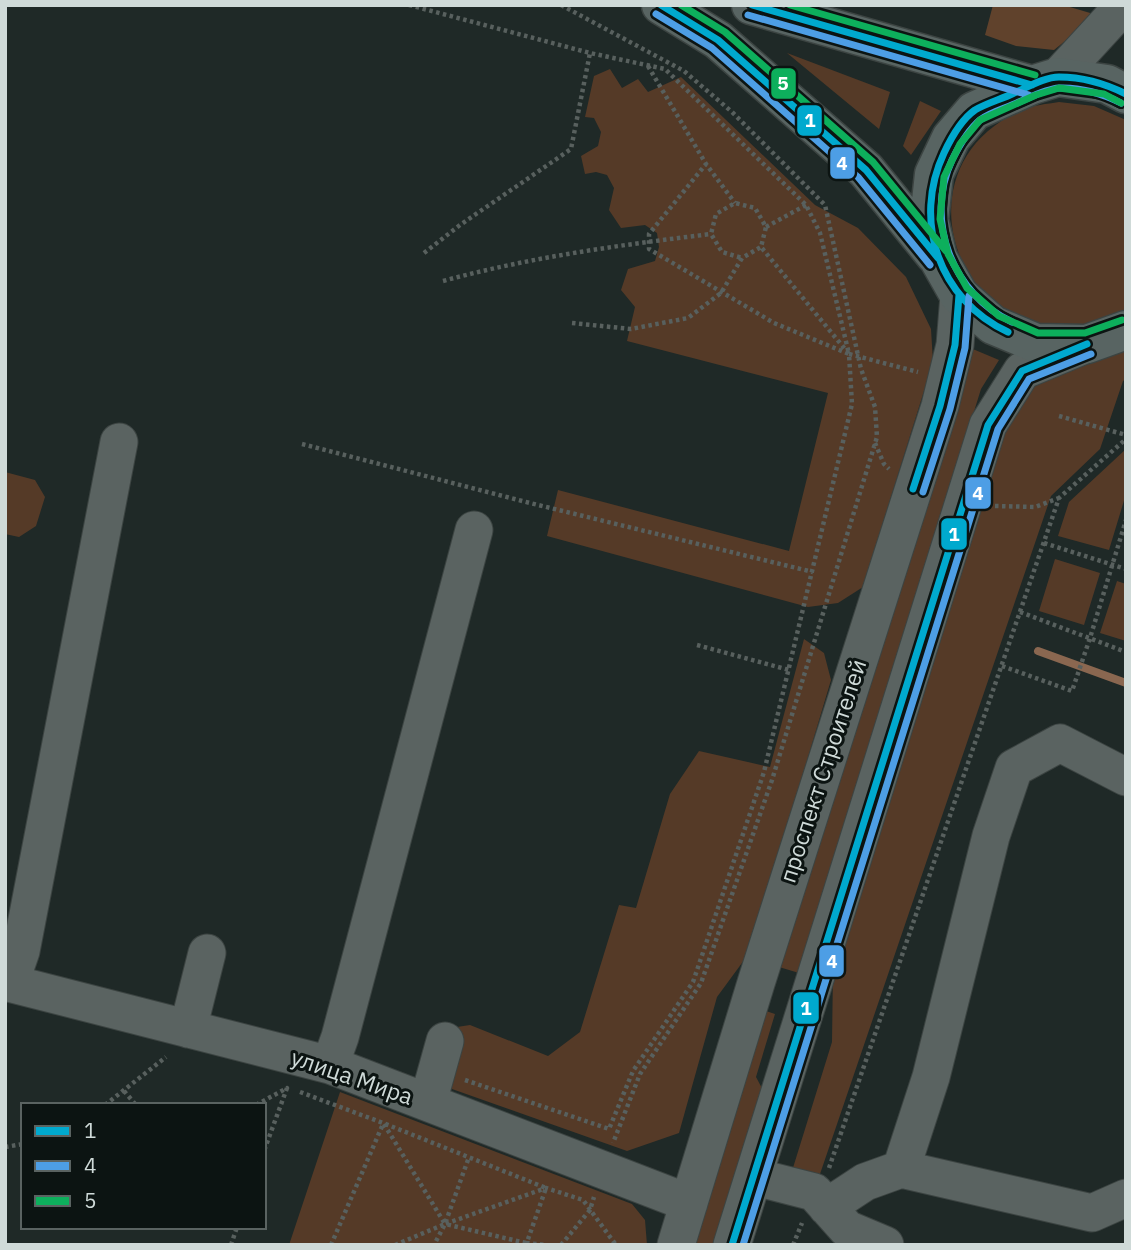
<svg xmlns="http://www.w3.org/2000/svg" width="1131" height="1250" viewBox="0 0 1131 1250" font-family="'IBM Plex Sans',sans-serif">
<rect width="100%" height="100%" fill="#1f2927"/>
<path fill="#553a27" d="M787 53 890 92 879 129Z
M610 69 622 88 638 79 648 92 681 77 815 205 858 228 906 277 931 329 933 362 863 587 838 603 808 607 547 536 558 490 789 551 828 393 627 341 635 307 621 290 628 269 655 261 659 247 657 233 645 225 621 228 609 210 614 188 607 175 596 172 585 174 581 156 598 146 601 132 594 118 585 117 594 76Z
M920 101 941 111 911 155 903 146Z
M1059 102 1094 106 1126 120V309C978 392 876 174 1022 110 1033 105 1047 104 1059 102Z
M968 347 999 360 981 389 799 973 779 967Z
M1126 348V379L1123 381 1100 449 1051 496 819 1177 792 1171 832 1042 833 971 1000 437 1031 385Z
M1126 449V494L1109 550 1058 536 1069 502Z
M5 472 35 480 45 497 36 526 19 537 5 534Z
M1055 559 1100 573 1084 625 1039 611Z
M1117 581 1126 584V641L1100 633Z
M804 639 824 653 831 680 750 952 717 997 679 1133 627 1151 452 1089 446 1076 457 1027 470 1025 548 1056 580 1032 619 905 636 908 670 794 699 751 770 767Z
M766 1011 775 1014 756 1077 765 1094 717 1245H692Z
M340 1092 632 1204 645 1220 647 1245H289Z"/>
<path fill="#60422c" d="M993 5H1063L1097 15 1054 50 1016 46 985 35Z"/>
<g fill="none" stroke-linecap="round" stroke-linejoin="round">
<path stroke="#8a6750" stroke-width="8" d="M1038 651 1126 683"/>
<defs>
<path id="minor" d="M1058 77 1124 5
M5 982 330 1065 689 1203
M10 983 21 951 119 442
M188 1029 207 953
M330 1065 340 1037 474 530
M428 1102 445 1041
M901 1169 931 1077 991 836 1014 768 1060 743 1126 777
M755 1177 814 1192 847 1229 885 1245
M827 1207 865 1182 901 1169 1092 1213 1126 1198
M676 1245 756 983 940 406 955 345 959 295
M732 1245 988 425 1022 371 1087 344"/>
<path id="major" d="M661 5 718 40 866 170 935 255
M751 5 1032 85
M1126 94 1107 84 1058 77 1032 85 974 111 951 138 934 174 929 220 938 258 959 295 993 325 1036 343 1087 344 1126 330"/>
</defs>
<use href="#minor" stroke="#3c4442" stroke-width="39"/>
<use href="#major" stroke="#3c4442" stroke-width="41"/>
<path stroke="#58605e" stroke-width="4.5" stroke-dasharray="3.5 3.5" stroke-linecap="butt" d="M409 5 590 53 665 69 806 205 820 233 849 354 761 247
M561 5 684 71 732 112 825 205 861 369 875 407 877 437 772 780 701 983 640 1074 613 1143
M648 66 706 164 735 203
M766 227 806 205
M424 253 460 225 571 149 590 53
M443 281C531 257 620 245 711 234
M572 323 631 329 688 318 721 293 742 258 761 247 766 227 755 208 735 203 716 214 711 234 722 252 742 258
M849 354 918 372
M1059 416 1126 435
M875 443 884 464 889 469
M302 444 530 503 813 572
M995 506 1035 507 1059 498
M1044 543 1126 569
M1020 612 1126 652
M697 645 789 670
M1002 666 1072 691 1090 638 1126 520
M465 1080 609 1129 633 1071 693 982 764 772 852 404 849 354 774 323 649 249V234L706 164
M124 1091 136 1105
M300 1092 383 1123 546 1188 526 1245
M105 1105 166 1057
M256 1105 287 1088 264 1151
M384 1124 445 1224 469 1157
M5 1147 23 1144
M829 1168 1059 498 1126 439
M526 1243 445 1224 546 1188 583 1200 616 1245
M526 1243 547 1245
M231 1245 237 1227
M331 1245 383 1124
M395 1245 445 1224 434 1245
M561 1245 590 1210 594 1197
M793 1245 802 1223"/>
<use href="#minor" stroke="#5a6361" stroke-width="37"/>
<use href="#major" stroke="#586462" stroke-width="38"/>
<defs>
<path id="bus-1" d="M661 5 718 40 866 170 938 258
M752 5 1032 85
M1008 332C939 300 912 221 944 153 951 138 962 119 975 110 987 103 1002 99 1014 93 1028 87 1045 77 1059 77 1082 77 1106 84 1126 94
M913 489 940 406 955 345 959 295
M732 1245 988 425 1022 371 1087 344"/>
<path id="bus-2" d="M656 14 712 48 858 177 930 265
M748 15 1029 95
M1012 322C952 294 924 220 952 160 959 146 968 130 980 120 990 112 1007 108 1019 102 1031 97 1046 89 1059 88 1080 87 1104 94 1121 103
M923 492 950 409 965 348 969 296
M743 1245 998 429 1029 379 1091 354"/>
<path id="bus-3" d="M681 5 725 32 873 162 946 251
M790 5 1035 75
M1121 103 1104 94 1059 88 1036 95 980 120 960 144 944 177 940 219 948 254 967 288 999 316 1038 333H1085L1122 320"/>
</defs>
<use href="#bus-1" stroke="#0c1412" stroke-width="12"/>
<use href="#bus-2" stroke="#0c1412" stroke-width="12"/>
<use href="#bus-3" stroke="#0c1412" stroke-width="12"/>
<use href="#bus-1" stroke="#00a9ce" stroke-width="7"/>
<use href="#bus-2" stroke="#4d9ee5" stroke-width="7"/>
<use href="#bus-3" stroke="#0daf5c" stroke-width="7"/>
</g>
<g text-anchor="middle" stroke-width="6" stroke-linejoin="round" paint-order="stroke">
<g font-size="23" fill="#cfdad8" stroke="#0c1412">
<text transform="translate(823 771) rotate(-72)" y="8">проспект Строителей</text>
<text transform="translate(352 1077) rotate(19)" y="8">улица Мира</text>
</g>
</g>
<g stroke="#0c1412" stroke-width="2.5">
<rect x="770" y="67" width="27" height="33" rx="7" fill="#0daf5c"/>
<rect x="796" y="104" width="27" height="33" rx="7" fill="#00a9ce"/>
<rect x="829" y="146" width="27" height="34" rx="7" fill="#4d9ee5"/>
<rect x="964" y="476" width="28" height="34" rx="7" fill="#4d9ee5"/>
<rect x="940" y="517" width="28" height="34" rx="7" fill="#00a9ce"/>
<rect x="818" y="944" width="27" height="34" rx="7" fill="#4d9ee5"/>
<rect x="792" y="991" width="28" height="34" rx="7" fill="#00a9ce"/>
</g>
<g font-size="19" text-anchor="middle" font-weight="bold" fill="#fff">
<text x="783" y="90">5</text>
<text x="810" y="127">1</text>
<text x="842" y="170">4</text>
<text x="978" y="500">4</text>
<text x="954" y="541">1</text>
<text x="832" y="968">4</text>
<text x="806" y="1015">1</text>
</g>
<rect width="1131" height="1250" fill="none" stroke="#cfdad8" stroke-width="14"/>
<rect x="21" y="1103" width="245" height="126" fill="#0c1412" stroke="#5a6361" stroke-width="2"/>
<rect x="35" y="1126" width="35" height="10" fill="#00a9ce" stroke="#5a6361" stroke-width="2"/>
<text x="84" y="1138" font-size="21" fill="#cfdad8">1</text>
<rect x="35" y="1161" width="35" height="10" fill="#4d9ee5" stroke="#5a6361" stroke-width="2"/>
<text x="84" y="1173" font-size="21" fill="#cfdad8">4</text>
<rect x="35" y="1196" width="35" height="10" fill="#0daf5c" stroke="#5a6361" stroke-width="2"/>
<text x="84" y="1208" font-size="21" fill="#cfdad8">5</text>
</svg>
